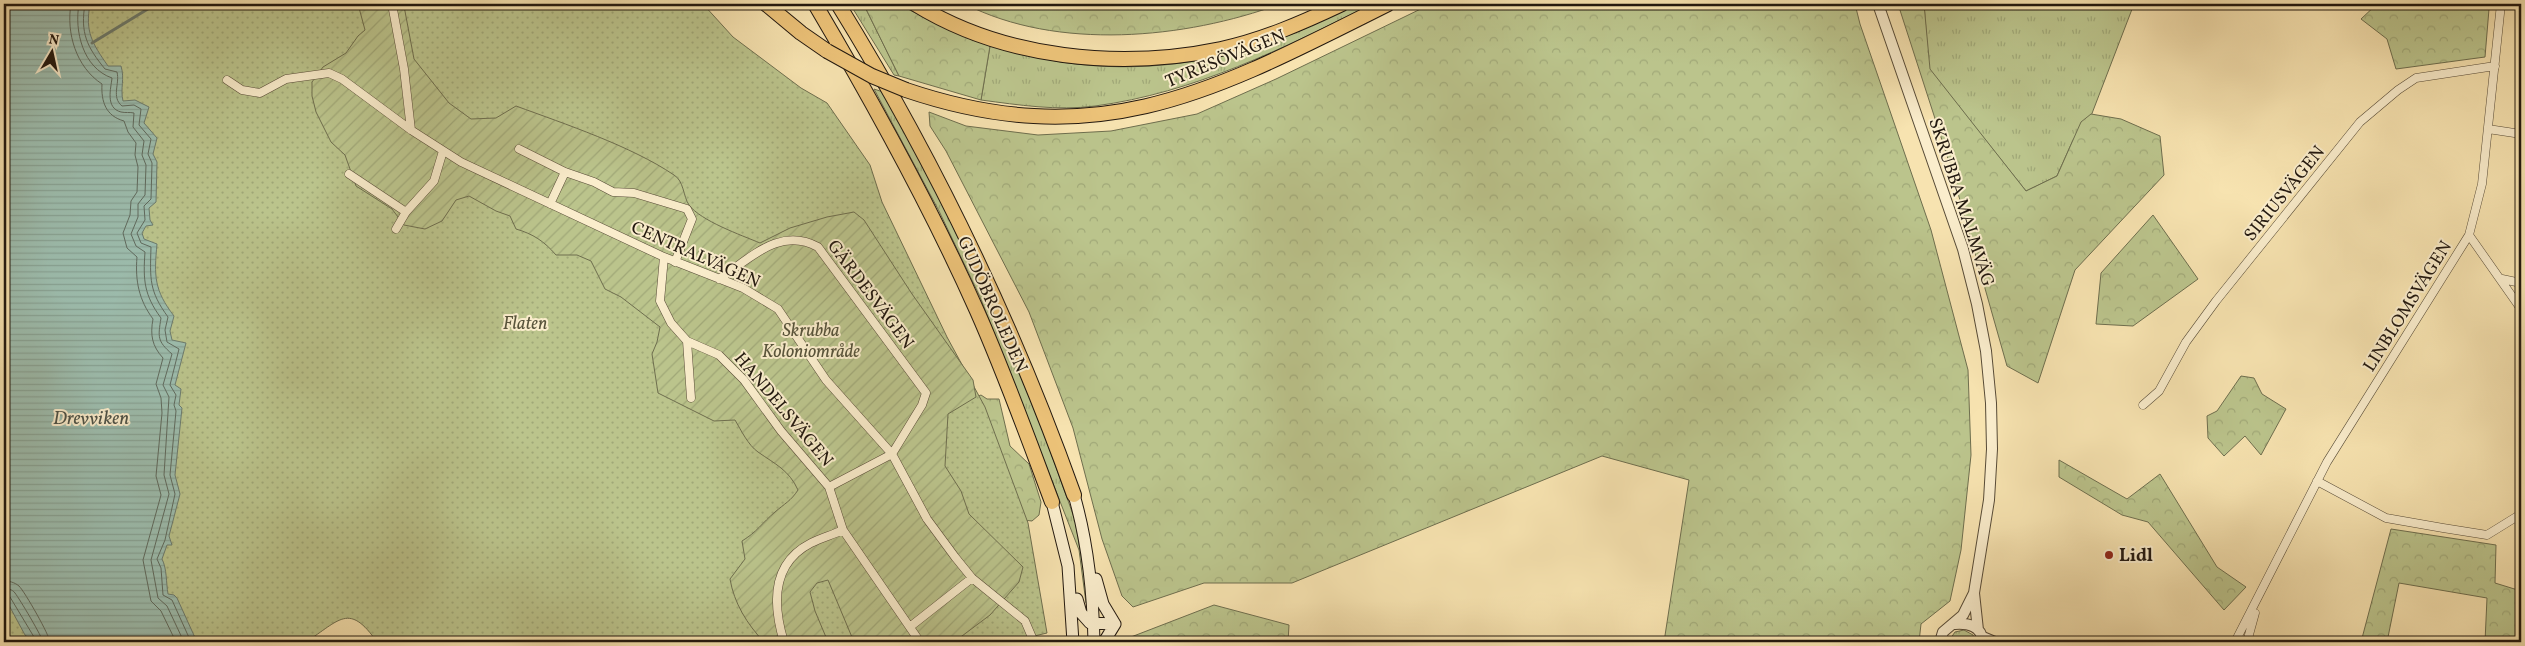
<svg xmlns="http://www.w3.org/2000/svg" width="2525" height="646" viewBox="0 0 2525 646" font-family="Vollkorn,serif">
<defs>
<pattern id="grass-tufts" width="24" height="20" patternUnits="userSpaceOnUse" patternTransform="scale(1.25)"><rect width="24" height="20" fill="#bbc48c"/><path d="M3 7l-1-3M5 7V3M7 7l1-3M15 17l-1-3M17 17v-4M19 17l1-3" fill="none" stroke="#a0a878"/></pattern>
<pattern id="forest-crowns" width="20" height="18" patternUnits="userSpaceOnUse" patternTransform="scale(1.25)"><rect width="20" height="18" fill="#bbc48c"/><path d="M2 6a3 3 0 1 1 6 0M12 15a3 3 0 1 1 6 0" fill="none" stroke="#a0a878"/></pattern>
<pattern id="park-dots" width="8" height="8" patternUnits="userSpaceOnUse" patternTransform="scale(1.25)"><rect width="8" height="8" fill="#bbc48c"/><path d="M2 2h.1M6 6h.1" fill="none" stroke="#a0a878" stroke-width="1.8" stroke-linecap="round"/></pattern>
<pattern id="garden-furrows" width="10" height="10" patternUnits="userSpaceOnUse" patternTransform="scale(1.25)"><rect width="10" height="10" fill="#bbc48c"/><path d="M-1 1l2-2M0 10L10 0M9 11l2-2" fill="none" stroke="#a0a878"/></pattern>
<pattern id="water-rules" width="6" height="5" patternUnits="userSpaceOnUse" patternTransform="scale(1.25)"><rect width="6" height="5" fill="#9dbeaf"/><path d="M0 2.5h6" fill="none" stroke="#87a395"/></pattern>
</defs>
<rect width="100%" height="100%" fill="#f7e3b0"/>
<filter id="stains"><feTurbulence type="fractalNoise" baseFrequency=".004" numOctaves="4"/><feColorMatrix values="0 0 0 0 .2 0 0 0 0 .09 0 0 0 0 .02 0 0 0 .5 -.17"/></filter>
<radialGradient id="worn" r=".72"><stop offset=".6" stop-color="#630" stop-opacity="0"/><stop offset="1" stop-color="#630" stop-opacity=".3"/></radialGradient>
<path fill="url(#grass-tufts)" stroke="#6e6e4e" d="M850 4H872L866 9 899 76 894 75Z
M1354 4H1372C1284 48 1194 93 1095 106 1057 111 1019 105 981 100L990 46C1014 51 1037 58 1061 62 1138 74 1220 63 1292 34 1313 26 1334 14 1354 4Z
M1924 4H2134L2091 116 2073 140 2057 176 2026 191 1929 69Z
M874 89 883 92 944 207 1015 361 1043 431 1075 520 1089 603H1086L1079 550 980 297 939 211Z
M1964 630 1973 635 1976 642H1948L1955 632Z"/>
<path fill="url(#forest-crowns)" stroke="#6e6e4e" d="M872 4H898L939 25 990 46 981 100 899 76 866 9Z
M965 4H1280C1185 39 1057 51 965 4Z
M1431 4H1855L1860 24 1931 230 1968 370 1971 455 1961 550 1950 601 1921 624 1919 642H1664L1689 480 1602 456 1292 583H1204L1133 607 1122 596 1102 539 1073 428 1029 312 946 151 930 126 929 112 966 126 1038 135 1111 131 1197 114 1276 79Z
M1898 4H1924L1930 69 2026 191 2057 176 2081 122 2091 114 2121 119 2160 136 2164 175 2075 270 2038 383 2007 366 1950 165Z
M2377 4H2486L2489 9 2485 57 2396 69 2387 39 2361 19Z
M2153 215 2198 279 2133 326 2096 324 2101 273Z
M2241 376 2254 378 2262 394 2286 409 2261 455 2245 436 2224 456 2208 438 2207 416 2217 411Z
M981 395 987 399H999L1010 446 1029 464 1041 502 1039 515 1032 521 1013 519 971 399Z
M2059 460 2127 499 2160 474 2217 567 2246 587 2224 610 2148 522 2122 515 2059 477Z
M2391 529 2496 545 2495 583 2521 591V642H2485L2487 598 2399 583 2387 642H2361Z
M1214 605 1289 625 1288 642H1118Z"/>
<path fill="url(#park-dots)" stroke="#6e6e4e" d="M4 4H703L733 37 801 88 827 103 870 165 882 202 947 337 985 407 1028 523 1047 633 1026 638V642H377C349 602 340 620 306 642H4Z"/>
<path fill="url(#garden-furrows)" stroke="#6e6e4e" d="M358 4H406L404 6 414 59 449 103 471 119 496 118 516 106C565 124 631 146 674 175 684 181 683 196 689 205 701 221 741 235 760 243L790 228 827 217 854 212 864 220 912 294 973 380 976 397 948 414 945 466 961 491 969 514 1023 567 1019 582 990 615 954 642H854L828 580 817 583 810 592 815 611 828 642H764C747 624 734 603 730 579L745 559 742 541C757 532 762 523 775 512 784 504 791 501 798 490 789 470 775 464 758 452 748 445 741 430 735 420L714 421 658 393 652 354 657 342 660 327 621 297 605 289 591 261 577 255H556C544 241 533 234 516 229L510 216 496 211 469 196 456 200 442 221 425 229 404 225 392 209 356 186 345 155 331 142 316 112 312 96V82L323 67 346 53 358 36 365 30Z"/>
<path fill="url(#water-rules)" stroke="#6c7c6f" d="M4 4H90C85 32 92 43 108 66H121C125 79 120 88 123 101L135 100 149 107 144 123 157 138 153 154 157 162 156 202 149 208 150 220 153 225 146 226 142 233 144 239 157 244C154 276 154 290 174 316L170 331 172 340 186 343 175 385 181 389 179 405 182 408 175 475 180 494 169 536 172 545H167L162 559C167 569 166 582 168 594L174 595 177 598 197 642H34L25 635 4 596Z"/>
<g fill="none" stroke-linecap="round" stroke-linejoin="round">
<path stroke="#606b5f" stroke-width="1" d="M71 4C66 33 76 67 102 84 101 102 106 116 124 121L128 132 136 143 135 155 138 167 137 192 131 201 130 215 123 233 127 248 137 257C135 281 139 300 153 319 150 335 152 346 163 358L156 384 161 398 162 413 156 476 161 495 143 560 151 601 161 611 176 642
M79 4C74 31 83 68 112 78 111 88 105 108 121 112 125 113 130 112 134 113L133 127 144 141 142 155 146 165 145 195 138 204V217L131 234 136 246 145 252C143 280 144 295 161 318 158 337 157 341 172 354L163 385 169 397 164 475 169 494 151 560 158 598 167 606 184 642
M85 4C80 33 87 47 105 69L117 72C120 84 111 97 122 106L134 105 141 109 139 125 151 139 148 154 152 163 151 199 144 206 145 220 137 233 141 243 151 247C150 279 149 291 168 317L165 330 167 342 179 349 170 385 176 395 174 405 176 411 170 475 175 494 165 540 157 559 161 568 163 595 172 600 191 642
M4 581C9 581 14 582 19 586 25 592 50 636 50 642
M4 588C8 589 12 589 15 593 19 598 43 638 43 642
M4 595 10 597 37 642"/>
<path stroke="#6c7c6f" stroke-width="3" d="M92 43 156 4"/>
<defs>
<path id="minor" d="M392 4 404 69 411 130
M227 80 242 90 260 93 286 79 329 73 342 79 411 130 461 162 664 257 743 288 778 309 826 380 892 454 927 519 955 557 972 578 1025 621 1034 642
M2488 129 2521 134
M519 149 565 172 594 182 613 192 634 193 687 209 692 219 675 262
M349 174 406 212
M550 204 565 172
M396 229 406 212 434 181 443 151
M2469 235 2521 309
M664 257 660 301 671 323 687 341 691 398
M719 279C751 258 780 226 818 247L926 393 922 405 892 454 829 487
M2502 279 2521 283
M687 341 719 355 744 380 781 431 829 487 843 530 920 642
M2143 405 2159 391 2186 342 2216 301 2360 122 2398 90 2416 78 2495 66
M2317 481 2386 518 2443 528 2487 535 2521 514
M911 626 972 578
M784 642C773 606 770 564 811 543 821 538 832 535 843 530
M2235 642 2327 462 2469 235 2482 184 2501 4
M2247 642 2255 613"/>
<path id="tertiary" d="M1878 4 1963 249 1977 304 1986 351 1991 403 1992 449 1989 500 1974 593 1963 615 1943 632 1940 642
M1974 593 1978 630
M1955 624C1968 623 1982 626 1983 642
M1983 637 1995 642"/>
<path id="secondary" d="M1074 495C1088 543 1093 592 1094 642
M1052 502 1068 566 1073 642
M1096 579 1103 604 1115 624 1104 642
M1077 599 1081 613 1090 623 1115 624"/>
<path id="motorway" d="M766 4 801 33 827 51
M815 4C874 104 930 205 977 311 1005 374 1028 438 1052 502
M838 4C933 158 1013 324 1074 495
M915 4C1004 59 1120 70 1221 49 1263 40 1304 22 1342 4
M906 90C1101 156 1218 89 1388 4"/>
</defs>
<use href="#minor" stroke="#574b37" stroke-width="9"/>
<use href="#tertiary" stroke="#574b37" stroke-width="12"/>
<use href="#secondary" stroke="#22180f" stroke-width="13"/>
<use href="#motorway" stroke="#22180f" stroke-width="16"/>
<use href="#minor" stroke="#faedcc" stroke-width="8"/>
<use href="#tertiary" stroke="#faedcc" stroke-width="10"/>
<use href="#secondary" stroke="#faedcc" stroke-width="11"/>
<use href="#motorway" stroke="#ecc278" stroke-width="14"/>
<defs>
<path id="motorway-bridge" d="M827 51 872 76 906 90"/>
</defs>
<use href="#motorway-bridge" stroke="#22180f" stroke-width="16" stroke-linecap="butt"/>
<use href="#motorway-bridge" stroke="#ecc278" stroke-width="14"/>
</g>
<circle fill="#8f2418" stroke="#faedcc" stroke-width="2" cx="2109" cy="555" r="5"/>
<g text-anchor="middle" stroke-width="4" stroke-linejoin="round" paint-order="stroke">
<g font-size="18" fill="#22180f" stroke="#faedcc">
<text transform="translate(1225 58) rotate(-22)" y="6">TYRESÖVÄGEN</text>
<text transform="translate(2284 193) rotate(-51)" y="6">SIRIUSVÄGEN</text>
<text transform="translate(1962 202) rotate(72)" y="6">SKRUBBA MALMVÄG</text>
<text transform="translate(696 254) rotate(24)" y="6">CENTRALVÄGEN</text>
<text transform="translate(871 294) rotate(53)" y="6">GÄRDESVÄGEN</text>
<text transform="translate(993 304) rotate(66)" y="6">GUDÖBROLEDEN</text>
<text transform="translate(2407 306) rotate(-58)" y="6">LINBLOMSVÄGEN</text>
<text transform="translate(784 409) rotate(50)" y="6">HANDELSVÄGEN</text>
</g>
<g font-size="18" font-style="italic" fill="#58543b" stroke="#faedcc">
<text x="525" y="329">Flaten</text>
<text x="811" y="336">Skrubba<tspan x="811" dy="21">Koloniområde</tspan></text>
</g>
<g font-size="18" font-weight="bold" fill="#22180f" stroke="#faedcc" text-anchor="start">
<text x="2119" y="561">Lidl</text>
</g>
<g font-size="19" font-style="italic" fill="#4d5247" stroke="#faedcc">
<text x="91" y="424">Drevviken</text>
</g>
</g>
<rect width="2525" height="646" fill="none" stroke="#f7e3b0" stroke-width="20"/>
<rect x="5" y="5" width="2515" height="636" fill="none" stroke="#22180f" stroke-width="2.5"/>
<rect x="10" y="10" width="2505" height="626" fill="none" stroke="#22180f"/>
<g transform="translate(52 52) rotate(9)" stroke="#faedcc" stroke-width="4" paint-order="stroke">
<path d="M0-4L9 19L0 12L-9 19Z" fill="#22180f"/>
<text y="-8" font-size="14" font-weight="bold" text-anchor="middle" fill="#22180f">N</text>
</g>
<rect width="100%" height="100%" filter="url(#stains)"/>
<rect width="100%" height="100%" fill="url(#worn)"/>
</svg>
